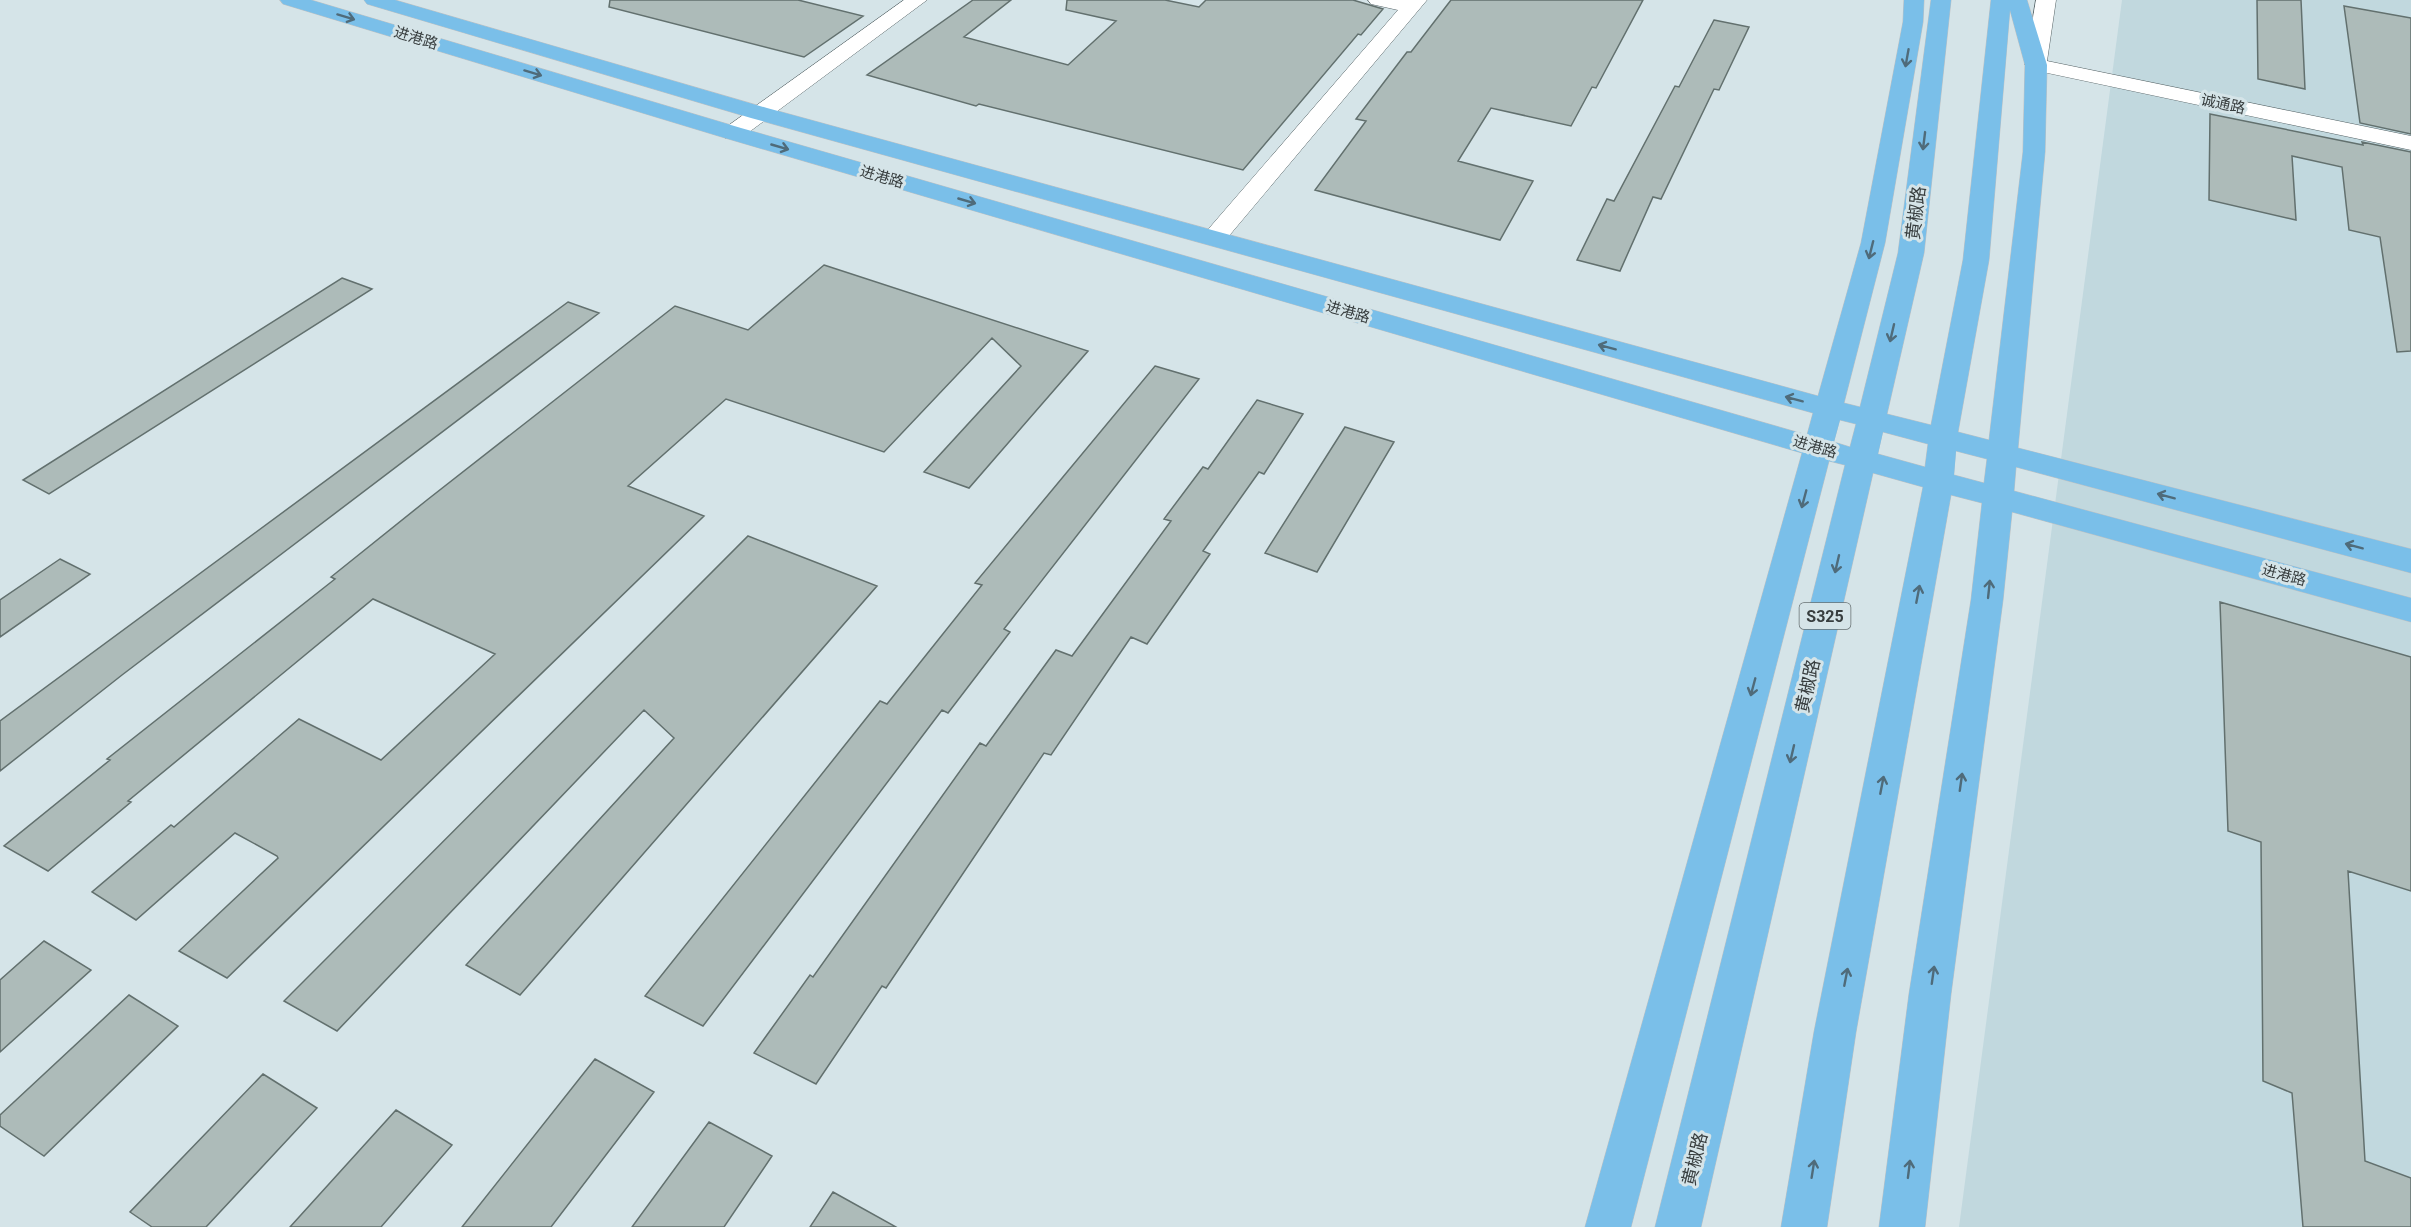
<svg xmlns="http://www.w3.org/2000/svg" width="2411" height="1227" viewBox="0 0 2411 1227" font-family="Roboto,'Noto Sans SC',sans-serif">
<rect width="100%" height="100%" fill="#d5e4e8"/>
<path fill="#c1d8de" d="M2122 0H2411V1227H1959Z"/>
<path fill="#adbbb9" stroke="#62706e" stroke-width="1.5" d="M610 0H798L863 16 804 57 609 7Z
M973 0H1011L964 37 1068 65 1116 21 1066 10 1067 0H1165L1199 7 1206 0H1353L1383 9 1361 35 1358 34 1243 170 979 104 976 106 867 75Z
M1451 0H1643L1596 88 1592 87 1571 126 1491 108 1458 161 1533 181 1500 240 1315 190 1366 121 1356 119 1407 52H1411Z
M2257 0H2301L2305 89 2258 79Z
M2344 6 2411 18V134L2360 123Z
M1714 20 1749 27 1719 90 1714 89 1661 199 1653 197 1620 271 1577 260 1607 199 1614 201 1675 86 1679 87Z
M2210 114 2363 145 2362 142 2411 152V351L2397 352 2380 237 2349 230 2342 167 2292 156 2296 220 2209 200Z
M824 265 1088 351 969 488 924 472 1021 366 992 338 884 452 726 399 628 486 704 516 227 978 179 951 278 858 277 856 235 833 136 920 92 892 171 825 174 827 299 719 381 760 495 654 373 599 128 801 131 802 48 871 4 846 110 760 107 759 335 579 331 577 427 500 675 306 748 330Z
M342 278 372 289 49 494 23 480Z
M568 302 599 313 122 675 0 771V721Z
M1155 366 1199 379 1004 629 1010 632 948 713 942 710 703 1026 645 996 880 701 887 704 982 585 975 583Z
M1257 400 1303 414 1264 474 1259 472 1203 551 1210 554 1147 644 1131 637 1051 755 1044 753 886 988 882 986 816 1084 754 1053 810 975 813 977 980 743 986 746 1056 650 1072 656 1171 521 1164 519 1203 467 1208 469Z
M1345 427 1394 442 1317 572 1265 553Z
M748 536 877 586 520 995 466 965 674 738 644 710 337 1031 284 1001Z
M60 559 90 574 0 637V600Z
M2220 602 2411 657V891L2348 871 2365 1161 2411 1178V1227H2303L2292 1093 2263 1081 2261 842 2228 831Z
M44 941 91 970 0 1052V980Z
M129 995 178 1026 44 1156 0 1126V1115Z
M595 1059 654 1092 551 1227H462Z
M263 1074 317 1108 206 1227H152L130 1212Z
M396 1110 452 1145 381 1227H290Z
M709 1122 772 1156 724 1227H632Z
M833 1192 896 1227H810Z"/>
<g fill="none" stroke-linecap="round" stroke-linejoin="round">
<defs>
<path id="minor" d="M904 0H927L741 138H725L722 133 725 128Z
M1368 0H1427L1223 243 1214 245 1205 243 1202 238 1205 233 1398 10 1371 4Z
M2036 0H2056L2047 61 2411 136V150L2029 69 2025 65Z"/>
<path id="major" d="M280 0H311L741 128 1807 435 1813 413 751 118 367 4 364 0H395L767 108 1818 396 1861 243 1903 22 1904 0H1924L1923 22 1885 243 1844 403 1860 407 1898 253 1931 0H1951L1924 253 1887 414 1931 425 1963 260 1991 0H2027L2047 65 2045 152 2018 448 2411 549V573L2016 467 2014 491 2411 598V622L2012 512 2003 600 1951 994 1925 1227H1879L1909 994 1971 600 1982 503 1951 495 1856 1032 1827 1227H1781L1814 1032 1923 487 1873 473 1701 1227H1655L1845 465 1829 461 1631 1227H1585L1802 453 725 138 283 4ZM2010 10 2025 65 2023 152 1989 440 1958 432 1989 260ZM1840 420 1856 424 1850 447 1834 442ZM1883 432 1928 444 1925 467 1878 454ZM1956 451 1987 459 1984 483 1954 475Z"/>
</defs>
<use href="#minor" stroke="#556265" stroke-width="1"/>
<use href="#major" stroke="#bfc1c2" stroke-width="1"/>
<use href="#minor" fill="#fff" fill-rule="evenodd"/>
<use href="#major" fill="#7abfe9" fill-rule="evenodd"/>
</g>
<defs><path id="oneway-shaft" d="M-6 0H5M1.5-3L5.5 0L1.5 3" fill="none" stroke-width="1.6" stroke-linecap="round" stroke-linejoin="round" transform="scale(1.5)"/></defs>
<g stroke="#4f6b7a">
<use href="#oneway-shaft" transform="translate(346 17) rotate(17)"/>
<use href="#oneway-shaft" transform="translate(1907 58) rotate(100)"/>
<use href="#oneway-shaft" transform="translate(533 73) rotate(17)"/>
<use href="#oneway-shaft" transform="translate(1924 141) rotate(97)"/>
<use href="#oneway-shaft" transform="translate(780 147) rotate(16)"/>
<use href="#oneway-shaft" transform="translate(967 201) rotate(16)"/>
<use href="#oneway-shaft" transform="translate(1871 250) rotate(104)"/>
<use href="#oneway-shaft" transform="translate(1892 333) rotate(103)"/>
<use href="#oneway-shaft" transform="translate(1607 347) rotate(-165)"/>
<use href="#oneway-shaft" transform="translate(1794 399) rotate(-165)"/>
<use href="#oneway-shaft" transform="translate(2166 496) rotate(-165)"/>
<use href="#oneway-shaft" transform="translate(1804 499) rotate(105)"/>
<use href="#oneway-shaft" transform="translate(2354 546) rotate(-165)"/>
<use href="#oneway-shaft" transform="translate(1837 564) rotate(103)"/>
<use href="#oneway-shaft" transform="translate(1989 589) rotate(-84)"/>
<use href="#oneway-shaft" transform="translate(1918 594) rotate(-79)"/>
<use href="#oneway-shaft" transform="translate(1753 687) rotate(105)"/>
<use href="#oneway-shaft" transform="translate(1792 754) rotate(103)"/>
<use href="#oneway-shaft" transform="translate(1961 782) rotate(-82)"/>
<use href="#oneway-shaft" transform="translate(1882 785) rotate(-79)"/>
<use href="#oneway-shaft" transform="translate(1933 975) rotate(-82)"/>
<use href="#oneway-shaft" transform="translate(1846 977) rotate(-79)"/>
<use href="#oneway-shaft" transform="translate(1813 1169) rotate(-81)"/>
<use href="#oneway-shaft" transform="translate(1909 1169) rotate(-83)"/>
</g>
<g text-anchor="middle" stroke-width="6" stroke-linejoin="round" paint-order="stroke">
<g font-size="15" fill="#383e3f" stroke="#d5e4e8">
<text transform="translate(416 38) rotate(17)" y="5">进港路</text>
<text transform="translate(2223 104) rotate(12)" y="5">诚通路</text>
<text transform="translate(882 177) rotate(16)" y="5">进港路</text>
<text transform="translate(1348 312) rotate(16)" y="5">进港路</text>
<text transform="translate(1815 447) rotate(16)" y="5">进港路</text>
<text transform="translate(2284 575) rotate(15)" y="5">进港路</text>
</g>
<rect fill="#d5e4e8" stroke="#677072" stroke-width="1.5" x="1799.5" y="603" width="51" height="26" rx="4.5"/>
<g font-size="16" font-weight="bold" fill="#383e3f">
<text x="1825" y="622">S325</text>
</g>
<g font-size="18" fill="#383e3f" stroke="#d5e4e8">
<text transform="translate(1916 213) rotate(-83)" y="6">黄椒路</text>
<text transform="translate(1808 686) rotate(-77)" y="6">黄椒路</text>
<text transform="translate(1695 1159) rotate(-76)" y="6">黄椒路</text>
</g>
</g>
</svg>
